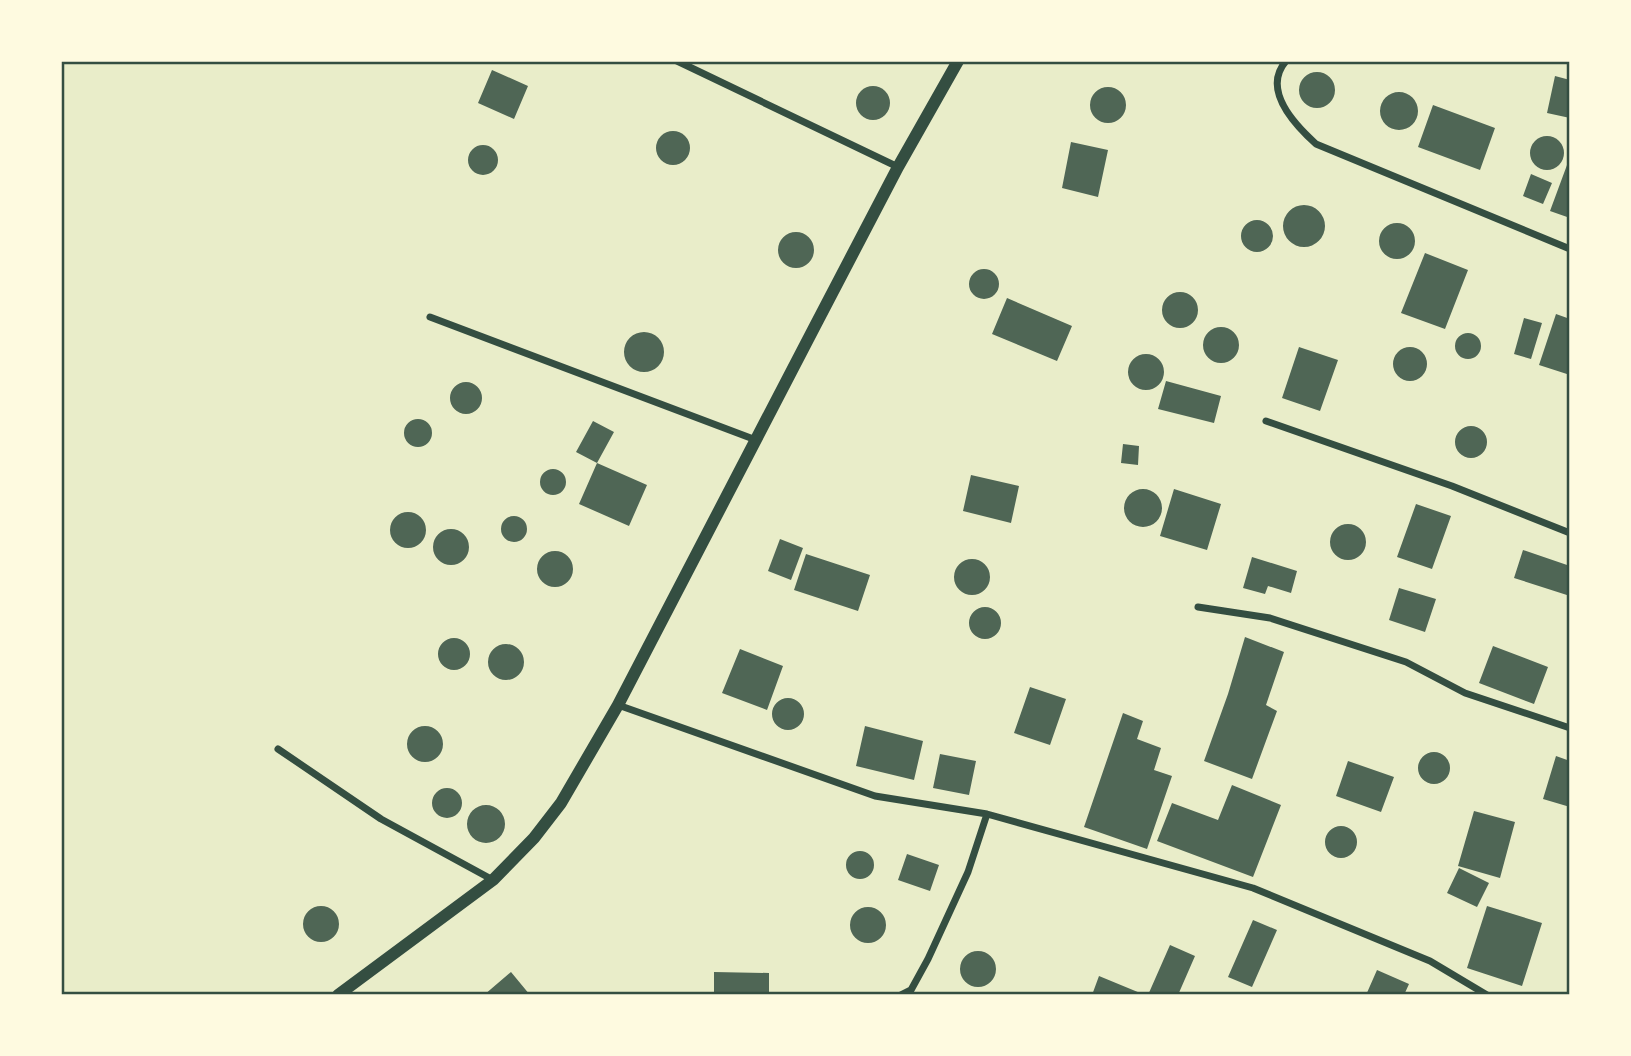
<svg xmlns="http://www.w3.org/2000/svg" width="1631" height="1056" viewBox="0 0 1631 1056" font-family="Mulish,sans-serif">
<rect width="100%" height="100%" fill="#e9edc9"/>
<path fill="#4f6655" d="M492 70 528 86 514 119 478 103Z
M1299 90a18 18 0 1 1 36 0a18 18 0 1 1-36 0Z
M1555 76 1570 80V118L1547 113Z
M856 103a17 17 0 1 1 34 0a17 17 0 1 1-34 0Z
M1090 105a18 18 0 1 1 36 0a18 18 0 1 1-36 0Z
M1380 111a19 19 0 1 1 38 0a19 19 0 1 1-38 0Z
M1433 105 1495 128 1480 170 1418 147Z
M656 148a17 17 0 1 1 34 0a17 17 0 1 1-34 0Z
M1530 153a17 17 0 1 1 34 0a17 17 0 1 1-34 0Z
M1071 142 1108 150 1098 197 1062 188Z
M468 160a15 15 0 1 1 30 0a15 15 0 1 1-30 0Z
M1567 165 1570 166V218L1550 211Z
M1531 174 1552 183 1543 204 1523 196Z
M1283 226a21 21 0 1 1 42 0a21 21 0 1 1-42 0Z
M1241 236a16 16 0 1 1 32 0a16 16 0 1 1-32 0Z
M1379 241a18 18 0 1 1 36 0a18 18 0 1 1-36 0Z
M778 250a18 18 0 1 1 36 0a18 18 0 1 1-36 0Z
M1425 253 1468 270 1445 329 1401 313Z
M969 284a15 15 0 1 1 30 0a15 15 0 1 1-30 0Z
M1162 310a18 18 0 1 1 36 0a18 18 0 1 1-36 0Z
M1007 298 1072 326 1057 361 992 334Z
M1556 314 1570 319V375L1539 365Z
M1524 318 1542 323 1531 359 1514 354Z
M1203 345a18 18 0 1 1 36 0a18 18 0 1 1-36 0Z
M624 352a20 20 0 1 1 40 0a20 20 0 1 1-40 0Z
M1455 346a13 13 0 1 1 26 0a13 13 0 1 1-26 0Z
M1393 364a17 17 0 1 1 34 0a17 17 0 1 1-34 0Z
M1299 347 1338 360 1320 411 1282 398Z
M1128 372a18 18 0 1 1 36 0a18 18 0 1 1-36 0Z
M1166 381 1221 396 1214 423 1158 409Z
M450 398a16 16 0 1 1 32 0a16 16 0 1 1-32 0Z
M404 433a14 14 0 1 1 28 0a14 14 0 1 1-28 0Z
M593 421 614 432 597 463 576 452Z
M1455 442a16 16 0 1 1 32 0a16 16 0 1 1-32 0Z
M1123 444 1139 446 1138 465 1121 463Z
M597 463 647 485 629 526 579 504Z
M540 482a13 13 0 1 1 26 0a13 13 0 1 1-26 0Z
M971 475 1019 486 1011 523 963 511Z
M1124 508a19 19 0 1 1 38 0a19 19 0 1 1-38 0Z
M1174 489 1221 504 1207 550 1160 536Z
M1416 504 1451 516 1432 569 1397 557Z
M390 530a18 18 0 1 1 36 0a18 18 0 1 1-36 0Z
M501 529a13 13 0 1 1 26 0a13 13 0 1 1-26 0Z
M1330 542a18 18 0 1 1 36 0a18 18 0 1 1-36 0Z
M433 547a18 18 0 1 1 36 0a18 18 0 1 1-36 0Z
M780 539 803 548 791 580 768 571Z
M1523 550 1570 566V596L1514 578Z
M537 569a18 18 0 1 1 36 0a18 18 0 1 1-36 0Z
M806 554 870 575 858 611 794 590Z
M1252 557 1297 571 1291 593 1268 586 1265 594 1243 588Z
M954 577a18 18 0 1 1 36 0a18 18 0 1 1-36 0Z
M1399 588 1436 599 1425 632 1389 620Z
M969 623a16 16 0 1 1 32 0a16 16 0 1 1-32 0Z
M1245 637 1284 652 1266 705 1277 711 1252 779 1204 761 1228 694Z
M438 654a16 16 0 1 1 32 0a16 16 0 1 1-32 0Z
M488 662a18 18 0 1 1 36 0a18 18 0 1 1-36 0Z
M1493 646 1548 667 1534 704 1479 683Z
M740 649 783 666 767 710 722 693Z
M1030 687 1066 699 1050 745 1014 733Z
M772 714a16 16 0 1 1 32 0a16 16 0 1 1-32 0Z
M1123 713 1143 721 1137 739 1161 748 1154 770 1172 776 1147 849 1084 827Z
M865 726 923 741 914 780 856 766Z
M407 744a18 18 0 1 1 36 0a18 18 0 1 1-36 0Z
M1418 768a16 16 0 1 1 32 0a16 16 0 1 1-32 0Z
M940 754 976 761 969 795 933 788Z
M1556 756 1570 761V807L1543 799Z
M1348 761 1394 777 1381 812 1336 796Z
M1232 785 1281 805 1253 877 1157 841 1172 803 1218 820Z
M432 803a15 15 0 1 1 30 0a15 15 0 1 1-30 0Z
M467 824a19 19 0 1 1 38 0a19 19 0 1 1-38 0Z
M1474 811 1515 822 1500 878 1458 866Z
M1325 842a16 16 0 1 1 32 0a16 16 0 1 1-32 0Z
M846 865a14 14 0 1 1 28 0a14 14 0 1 1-28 0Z
M907 854 939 865 930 891 898 880Z
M1459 868 1489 883 1477 907 1447 893Z
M303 924a18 18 0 1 1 36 0a18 18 0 1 1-36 0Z
M1487 906 1542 923 1522 986 1467 968Z
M850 925a18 18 0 1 1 36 0a18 18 0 1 1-36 0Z
M1253 920 1277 930 1252 987 1228 977Z
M1170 945 1195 956 1178 995H1148Z
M960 969a18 18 0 1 1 36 0a18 18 0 1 1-36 0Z
M1377 970 1409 984 1404 995H1366Z
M511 972 530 995H484Z
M714 972 769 973V995H714Z
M1099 976 1145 995H1092Z"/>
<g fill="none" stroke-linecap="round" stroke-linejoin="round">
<path stroke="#344e41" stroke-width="7" d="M677 61 898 167
M1286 61C1261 90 1295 125 1316 144L1570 249
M430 317 756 440
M1266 421 1452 486 1570 533
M1198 607 1270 618 1406 662 1465 693 1570 728
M618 705 875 796 987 814 1253 888 1430 961 1487 995
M278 749 381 819 493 880
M901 995 911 990 928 959 968 872 987 814"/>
<path stroke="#344e41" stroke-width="12" d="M338 995 493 880 534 838 561 803 618 705 815 326 898 167 958 61"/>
</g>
<rect width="1631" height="1056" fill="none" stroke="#fefae0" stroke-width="126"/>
<rect x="63" y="63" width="1505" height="930" fill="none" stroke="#344e41" stroke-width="2.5"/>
</svg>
